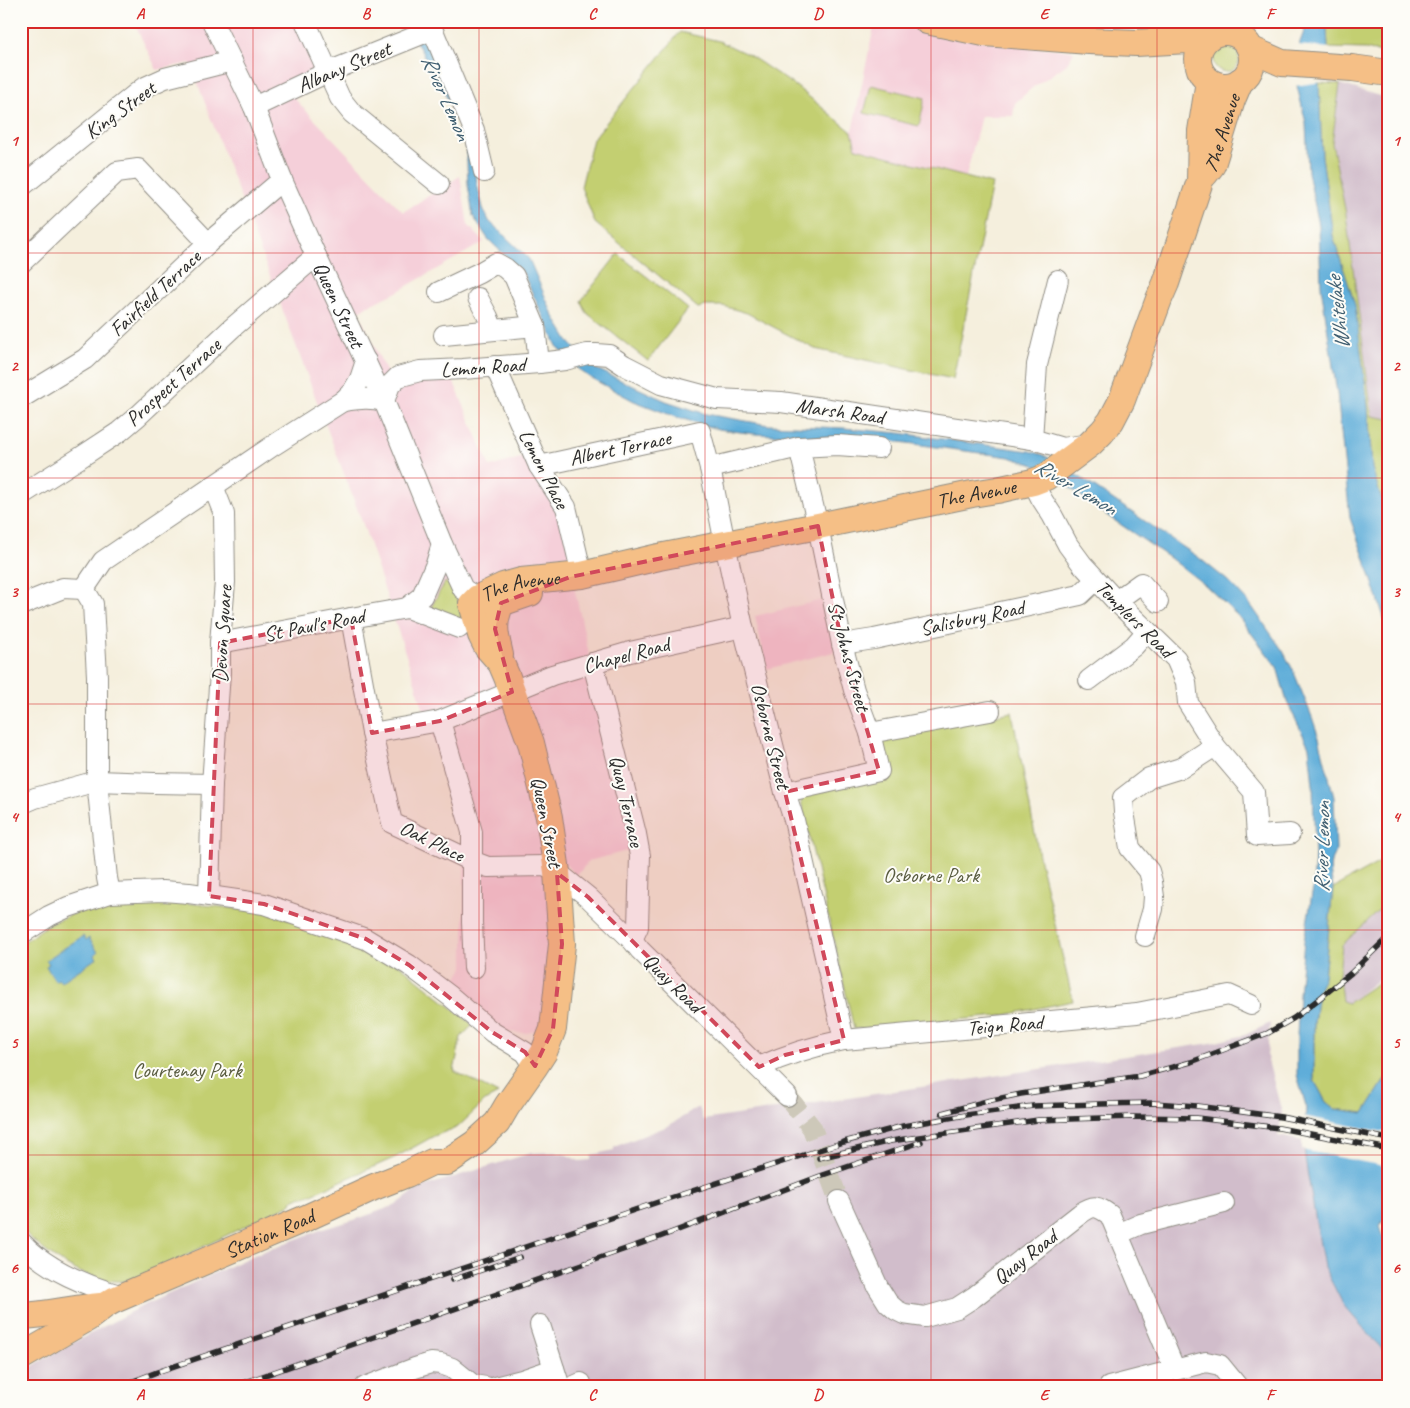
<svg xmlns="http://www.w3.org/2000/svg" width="1410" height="1408" viewBox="0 0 1410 1408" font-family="Caveat,sans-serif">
<rect width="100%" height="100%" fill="#fdfcf7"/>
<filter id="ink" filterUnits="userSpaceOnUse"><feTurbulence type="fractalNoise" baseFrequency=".02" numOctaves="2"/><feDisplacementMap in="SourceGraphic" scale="10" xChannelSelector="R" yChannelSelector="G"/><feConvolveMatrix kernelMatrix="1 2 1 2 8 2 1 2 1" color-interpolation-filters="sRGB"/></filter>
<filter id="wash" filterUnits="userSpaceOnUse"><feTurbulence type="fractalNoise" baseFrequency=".0096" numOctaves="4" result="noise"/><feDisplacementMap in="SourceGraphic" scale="20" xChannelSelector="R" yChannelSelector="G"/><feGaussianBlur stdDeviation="1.12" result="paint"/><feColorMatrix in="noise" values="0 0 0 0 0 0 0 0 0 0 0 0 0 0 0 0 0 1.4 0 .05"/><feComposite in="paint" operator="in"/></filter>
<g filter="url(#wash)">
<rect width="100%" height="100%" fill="#f5efdd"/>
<path fill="#f5cfd9" d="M133 21H296L325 83 294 98 403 212 460 176 468 225 484 242 395 293 365 307 358 312 387 373H450L490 467 538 453 581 559 575 591 589 654 638 848 589 861 576 876 565 864 552 940 544 1022 538 1029 527 1033 508 1032 491 1021 452 984 464 967V832L364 527 190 63 157 70Z
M875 21H882L942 36 1074 51 1067 64 1032 88 1015 103 1013 116H981L966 177 856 148 852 132Z
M822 600 828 622 838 651 767 669 755 616Z"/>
<path fill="#d1bdcb" d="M1340 84 1389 99V419L1372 416 1346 214 1332 143Z
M1389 901V971L1348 1003 1342 1001 1339 975 1342 945Z
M1270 1023 1267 1057 1282 1113 1278 1136 1304 1141 1305 1159 1310 1182 1344 1306 1389 1357V1387H21V1374L45 1358 138 1308 254 1255 323 1229 354 1220 396 1205 419 1188 531 1153 554 1152 567 1155 579 1161 591 1160V1155L614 1150V1147L668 1126 699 1107 703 1120 1211 1043 1245 1035Z"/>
<path fill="#c3cf71" stroke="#777d4e" d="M1331 21H1389V55L1366 49 1328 48 1327 29Z
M680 32 719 41 749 55 797 87 852 132 856 148 992 184 953 379 815 349 747 313 723 306H706L698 308 595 223 581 187 593 139Z
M1213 59a13 13 0 1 1 26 0a13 13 0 1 1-26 0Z
M1319 83 1340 84 1332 143 1346 214 1372 416 1389 419V523L1372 468 1368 406 1355 305 1333 236 1322 156Z
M871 85 925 98 919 126 864 113Z
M618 254 688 309 648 361 587 313 581 301Z
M445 582 451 585 464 615 462 621 431 607Z
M1012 712 1040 861 1073 1001 1000 1016 854 1029 837 954 800 797 883 775 878 737Z
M1389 857V901L1342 945 1339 975 1342 1001 1348 1003 1389 975V1073L1364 1113 1335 1109 1326 1102 1314 1080V1023L1318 991 1324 977 1333 888Z
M137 900 169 901 266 912 319 929 401 966 473 1025 461 1037 454 1071 498 1094 485 1101 458 1127 434 1136 396 1157 305 1197 302 1196 293 1200 291 1204C254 1222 216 1240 179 1259 168 1265 138 1281 126 1281 87 1284 46 1256 21 1228V944L49 924 93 906Z"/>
<path fill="#5fadd9" stroke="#456c82" d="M403 21H415L443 72 473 146 477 184 483 208 489 221 529 259 553 315 570 343 592 367 666 401 706 414 769 425 844 428 899 433 1030 451 1044 455 1081 478 1198 557 1228 581 1250 604 1283 651 1293 670 1312 717 1319 738 1334 797 1336 850C1335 855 1333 858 1331 862 1329 870 1332 881 1333 888L1324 977 1318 991 1314 1023V1080L1326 1102 1335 1109 1364 1113 1389 1073V1192L1385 1198 1387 1212 1380 1226 1389 1255V1357L1344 1306 1324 1267 1305 1159 1304 1141 1306 1106 1297 1075V1037L1299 994 1304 941 1313 888 1315 855 1313 785 1309 747 1287 702 1277 667 1238 616 1205 585 1170 558 1108 516 1065 484 1032 464 1009 457 885 440 755 434 718 429 676 417 634 401 589 377 578 369 557 346 523 273 488 239 473 216 468 185 466 139 442 87 407 26Z
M1308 21H1331L1327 29 1328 48 1319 83 1322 156 1333 236 1355 305 1368 406 1372 468 1389 523V633L1367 565 1350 518 1337 393 1321 286 1319 225 1308 172 1306 123 1297 86 1296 69 1300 42Z
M83 936 86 940 89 938 98 952 95 955 97 958 61 982 58 979 55 981 46 966 49 964 46 960Z"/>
<path fill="#f5efdd" d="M1298 45 1330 48 1322 82 1294 86 1293 69Z
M1302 1116 1389 1133V1167L1302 1150Z"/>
</g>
<g filter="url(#ink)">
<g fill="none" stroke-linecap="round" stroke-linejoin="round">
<path stroke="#cdc8b9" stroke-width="20" stroke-dasharray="20 10" stroke-linecap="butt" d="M787 1096 812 1128 839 1201"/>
<defs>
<g id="minor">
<path id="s1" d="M212 21 254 107 282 180 316 256 384 401 442 544 463 589 487 604H489"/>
<path d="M305 21 340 98 352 113 439 184"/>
<path d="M429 21 474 130 484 172"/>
<path d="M254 107 328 72 422 34 429 21"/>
<path d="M21 187 143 88 165 78 232 61"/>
<path d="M21 263 117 172 138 169 208 243"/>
<path d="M439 292 479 273 496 263 505 268 514 276 535 326"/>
<path d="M478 298 488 317 493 330"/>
<path d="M444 335 535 326 539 363"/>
<path d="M495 366 539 466 566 507 582 575"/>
<path d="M21 398 85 359 208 243 282 180"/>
<path d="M343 401C358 399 369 397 384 401L390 385 398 377 420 371 463 369 539 363 565 360 587 354H596L609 355 624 365 661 384 717 399 781 402 1032 439 1063 448 1089 444"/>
<path d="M1032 439 1037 365 1058 280"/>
<path d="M539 466 700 431 710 468 725 544 743 627 785 792 794 820 844 1040"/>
<path d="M710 468 799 447 837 445 879 448"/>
<path d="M1033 482 1041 498 1052 515 1068 545 1082 564 1116 601 1176 659 1186 682 1188 703 1215 746 1254 792 1257 836 1290 834"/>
<path d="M21 495 78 459 119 432 138 416 232 328 316 256"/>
<path d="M84 589 93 604 97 676V781L107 878 110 893"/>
<path d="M1116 601 1141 583 1158 602"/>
<path d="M21 605 63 588 84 589 103 561 274 445 343 401 353 391 360 379 366 361"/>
<path d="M407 608 422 596 436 564 442 544"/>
<path d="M351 618 372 733 392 823 472 861 488 867 544 866 557 872 588 897 632 940 640 950 787 1096"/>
<path d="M220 643 351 618 407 608 459 628"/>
<path d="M842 644 874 639 1080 595 1096 580"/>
<path d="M593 663 636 834 640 856 638 927 632 940"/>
<path d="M1089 680 1134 646 1147 631"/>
<path d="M440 721 472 832V922L474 968"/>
<path d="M372 733 440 721 552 675 630 652 743 627"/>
<path d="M870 733 990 711"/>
<path d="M785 792 879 771 870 733 854 690 842 644 818 526 799 447"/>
<path d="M21 804 35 798 97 781 154 783 212 784"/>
<path d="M209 896 212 784 220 673V643L225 582 224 514 213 486"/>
<path d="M21 934 49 916 68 907 110 893 163 891 189 893 264 904 366 939 409 965 450 996 492 1032 525 1052 535 1066"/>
<path d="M1145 936 1153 909 1154 897 1152 882 1149 871 1130 848 1124 812 1123 798 1149 778 1181 768 1215 746"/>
<path d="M759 1067C788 1054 814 1046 844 1040L1137 1013 1229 995 1251 1005"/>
<path d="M839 1201 878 1287 888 1303 896 1310 904 1314 925 1317 957 1308 974 1297 1080 1214C1094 1204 1097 1206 1110 1215L1175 1370"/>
<path d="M1118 1234 1141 1224 1224 1203"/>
<path d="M21 1242C48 1271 87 1286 123 1296"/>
<path d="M540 1325 560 1387"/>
<path d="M365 1387 415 1368 431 1363 441 1364 452 1368 473 1385 486 1387"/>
<path d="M495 1387 522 1380 554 1369"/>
<path d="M572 1387 581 1383"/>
<path d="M1109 1387 1206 1362 1220 1365 1238 1387"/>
</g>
<g id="major">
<path d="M927 21 984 33 1089 41 1136 43 1205 39"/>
<circle cx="1225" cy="59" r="27"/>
<path d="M1250 49 1282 63 1352 68 1389 73"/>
<path id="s2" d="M1205 174 1212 165 1232 100 1240 81"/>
<path d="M500 655C495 633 492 625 501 603L530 593"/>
<path d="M21 1316C48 1315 73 1308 100 1306"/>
<path id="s3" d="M21 1357 88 1318 105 1305 114 1300 304 1219 374 1187 407 1174 432 1162H447L474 1144 497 1123 507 1106 535 1066 544 1052 553 1029 562 944 557 872 549 817 531 743 507 677 501 663 487 647 481 635 472 604 478 598 503 586 521 581 582 575 659 557 818 526 972 494 997 490 1033 482 1046 477 1090 444 1102 432 1111 421 1122 400 1159 299 1166 283 1200 181 1201 131 1209 81"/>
</g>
</defs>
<use href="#minor" stroke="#908d84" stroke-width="22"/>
<use href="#major" stroke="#908d84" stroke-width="28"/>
<use href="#minor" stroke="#fff" stroke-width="20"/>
<use href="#major" stroke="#f5bf86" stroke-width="26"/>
<defs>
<path id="rail" d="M942 1113 987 1101 1021 1094 1140 1076 1191 1062 1268 1033 1294 1018 1320 998 1351 973 1389 936
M819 1158 891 1141 1038 1120 1134 1117 1197 1118 1279 1128 1389 1149
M452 1280 520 1257
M118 1387 157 1372 664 1200 844 1142 903 1126 966 1115 1033 1106 1099 1104 1154 1103 1197 1106 1281 1117 1389 1139
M231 1387 657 1238 820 1176 921 1142"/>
</defs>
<use href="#rail" stroke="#2b2b2b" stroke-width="5.5"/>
<use href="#rail" stroke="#fdfcf7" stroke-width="4" stroke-dasharray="11" stroke-linecap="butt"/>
</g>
</g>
<path fill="#d1495b" fill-opacity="0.2" stroke="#d1495b" stroke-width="4" stroke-dasharray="10 6" stroke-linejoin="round" d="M818 526 842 644 879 771 785 792 844 1040 785 1055 759 1067 588 897 557 873 562 944 553 1029 535 1066 525 1052 492 1032 409 965 366 939 264 904 209 896 220 643 351 618 372 733 440 721 512 692 495 629 501 603 570 577Z"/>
<path fill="none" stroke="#d62828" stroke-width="1" stroke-opacity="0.55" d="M253 21V1387M479 21V1387M705 21V1387M931 21V1387M1157 21V1387M21 253H1389M21 478H1389M21 704H1389M21 930H1389M21 1155H1389"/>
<g text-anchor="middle" stroke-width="4" stroke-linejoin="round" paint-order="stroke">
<g font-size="21" fill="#2b2b2b" stroke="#fdfcf7">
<text transform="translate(344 67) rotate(-23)" y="7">Albany Street</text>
<text transform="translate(120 110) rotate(-36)" y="7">King Street</text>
<text dy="7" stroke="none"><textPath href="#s2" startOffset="45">The Avenue</textPath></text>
<text transform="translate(155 293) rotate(-43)" y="7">Fairfield Terrace</text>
<text dy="7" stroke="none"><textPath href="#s1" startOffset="311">Queen Street</textPath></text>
<text transform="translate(483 367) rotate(-4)" y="7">Lemon Road</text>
<text transform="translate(173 382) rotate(-42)" y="7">Prospect Terrace</text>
<text transform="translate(840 411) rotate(8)" y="7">Marsh Road</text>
<text transform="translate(620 448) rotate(-12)" y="7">Albert Terrace</text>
<text transform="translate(544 469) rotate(63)" y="7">Lemon Place</text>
<text dy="7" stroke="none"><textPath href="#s3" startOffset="1605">The Avenue</textPath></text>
<text dy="7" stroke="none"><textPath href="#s3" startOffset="1139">The Avenue</textPath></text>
<text transform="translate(972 618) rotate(-12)" y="7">Salisbury Road</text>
<text transform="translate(1135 619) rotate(45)" y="7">Templers Road</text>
<text transform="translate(314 625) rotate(-11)" y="7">St Paul's Road</text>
<text transform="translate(222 634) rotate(-87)" y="7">Devon Square</text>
<text transform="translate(626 655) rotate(-15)" y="7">Chapel Road</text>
<text transform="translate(849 656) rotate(75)" y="7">St Johns Street</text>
<text transform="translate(771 736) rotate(76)" y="7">Osborne Street</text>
<text transform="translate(627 801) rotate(77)" y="7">Quay Terrace</text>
<text transform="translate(547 822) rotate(79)" y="7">Queen Street</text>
<text transform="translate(432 841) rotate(26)" y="7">Oak Place</text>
<text transform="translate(673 983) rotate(45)" y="7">Quay Road</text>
<text transform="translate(1005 1025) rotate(-5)" y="7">Teign Road</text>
<text dy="7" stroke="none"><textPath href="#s3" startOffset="278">Station Road</textPath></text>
<text transform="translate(1025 1257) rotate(-38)" y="7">Quay Road</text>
</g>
<g font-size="21" fill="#595c40" stroke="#fdfcf7">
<text x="931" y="882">Osborne Park</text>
<text x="187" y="1077">Courtenay Park</text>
</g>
<g font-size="22" font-style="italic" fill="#405f71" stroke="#fdfcf7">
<text transform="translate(447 97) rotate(66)" y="8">River Lemon</text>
<text transform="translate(1337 313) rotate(-97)" y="8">Whitelake</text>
<text transform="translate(1076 486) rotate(30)" y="8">River Lemon</text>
<text transform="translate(1321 847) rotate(-89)" y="8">River Lemon</text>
</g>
</g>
<rect width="1410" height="1408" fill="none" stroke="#fdfcf7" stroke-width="55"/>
<rect x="28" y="28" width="1354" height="1352" fill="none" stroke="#d62828" stroke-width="2"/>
<g font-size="16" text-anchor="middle" font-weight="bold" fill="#d62828">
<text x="140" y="19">A</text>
<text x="366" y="19">B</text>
<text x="592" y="19">C</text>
<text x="818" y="19">D</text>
<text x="1044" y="19">E</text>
<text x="1270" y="19">F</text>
<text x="14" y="146">1</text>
<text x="1396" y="146">1</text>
<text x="14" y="371">2</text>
<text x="1396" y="371">2</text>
<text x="14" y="597">3</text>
<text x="1396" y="597">3</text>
<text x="14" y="822">4</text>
<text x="1396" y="822">4</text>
<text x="14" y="1048">5</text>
<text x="1396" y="1048">5</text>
<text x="14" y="1273">6</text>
<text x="1396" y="1273">6</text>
<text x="140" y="1400">A</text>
<text x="366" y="1400">B</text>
<text x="592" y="1400">C</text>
<text x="818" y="1400">D</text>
<text x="1044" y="1400">E</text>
<text x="1270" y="1400">F</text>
</g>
</svg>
